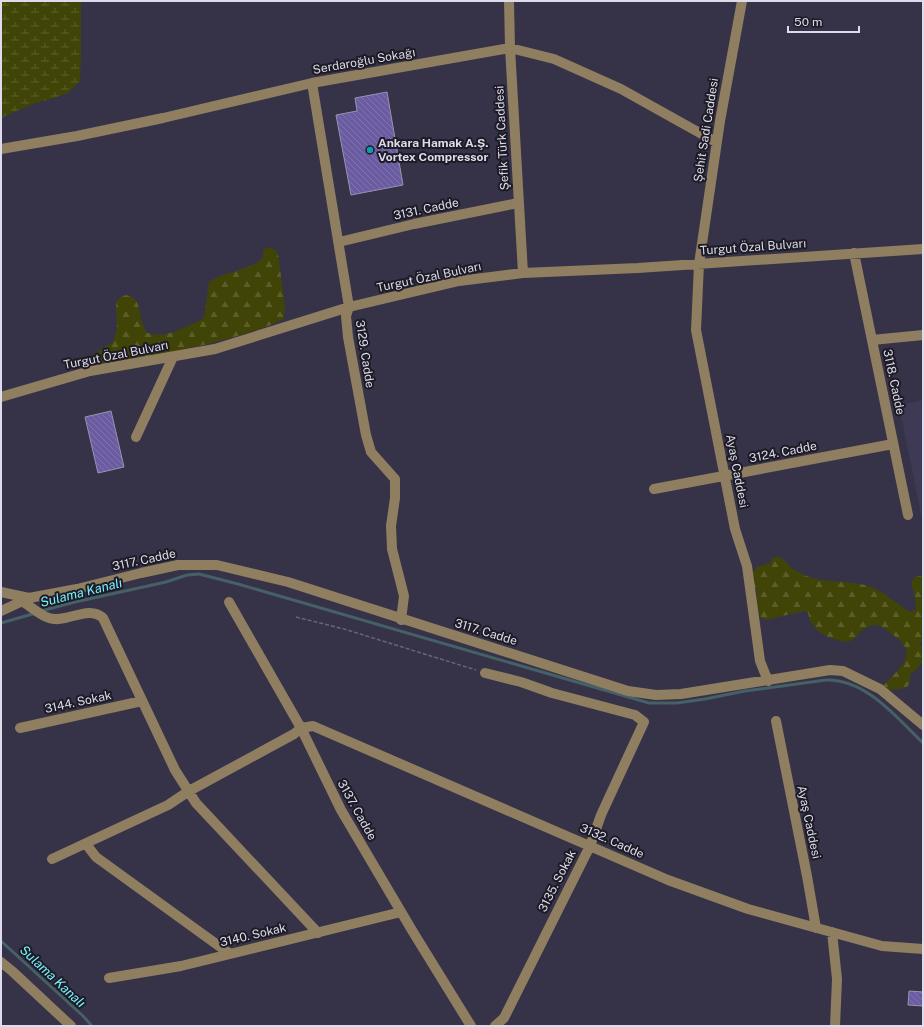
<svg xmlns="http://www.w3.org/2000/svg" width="924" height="1027" viewBox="0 0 924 1027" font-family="'Public Sans',sans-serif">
<defs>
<pattern id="forest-firs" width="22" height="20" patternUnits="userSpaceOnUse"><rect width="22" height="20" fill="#404406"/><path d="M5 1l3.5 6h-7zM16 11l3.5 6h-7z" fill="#5b5e2a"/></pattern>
<pattern id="wetland-marsh" width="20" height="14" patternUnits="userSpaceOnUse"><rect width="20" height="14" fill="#404406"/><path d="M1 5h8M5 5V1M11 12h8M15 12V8" fill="none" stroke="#5b5e2a"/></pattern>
<pattern id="building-back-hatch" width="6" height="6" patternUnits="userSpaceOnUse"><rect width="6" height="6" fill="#6b5ba1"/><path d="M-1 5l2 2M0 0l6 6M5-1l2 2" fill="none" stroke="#8072ae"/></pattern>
</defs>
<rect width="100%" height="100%" fill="#363248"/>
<path fill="#3e3955" d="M923 400V518L922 519 899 405Z"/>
<path fill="url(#forest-firs)" d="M268 247 274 249 278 254 285 306 284 319C263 329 245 334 223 340 182 351 143 358 100 364L94 362 92 355 113 342 117 329 116 302C120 297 124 294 130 296 142 301 139 318 144 327 145 329 146 331 147 333L161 335 174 332 199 321 204 317 209 282C226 270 248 272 263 258V251Z
M773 557C786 557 783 560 790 567 796 571 806 576 812 578 831 583 852 580 871 587 885 592 897 604 910 612L916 610 915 597 911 582 915 577 921 576 923 579V640L919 644 923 648C923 664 923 665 910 674V681L908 686 901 689 888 690 883 686C899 668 921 654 893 635 888 631 882 625 875 625 860 627 861 635 852 640 847 643 842 641 837 640 823 636 810 628 808 612L804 611 766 620 760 617 757 604V590L753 585V572L757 567 770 563Z"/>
<path fill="url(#wetland-marsh)" d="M1 1H81V55L80 81 68 93 54 98 33 104 1 118Z"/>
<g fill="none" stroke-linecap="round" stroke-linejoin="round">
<path stroke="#456067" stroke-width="3" d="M41 611 75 602 166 582 187 575 199 574 238 584 649 703H677L705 699 745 691 826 680C866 679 896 717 923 743
M1 623 36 613
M1 941 83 1016 92 1026"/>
</g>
<path fill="url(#building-back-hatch)" stroke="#9894af" d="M387 92 403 185 351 195 336 115 357 111 355 98Z
M111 411 124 467 98 473 85 417Z
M909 991 923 992V1006L908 1005Z"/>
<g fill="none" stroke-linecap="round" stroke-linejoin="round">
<path stroke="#696579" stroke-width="1.5" stroke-dasharray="4 2" stroke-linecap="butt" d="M296 617 344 629 476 670"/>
<path stroke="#8f7e60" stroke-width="10" d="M509 1 510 48 523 273
M742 1 720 121 699 264 696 330 735 529 747 566 760 661 768 681
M312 83 349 307 346 316 348 337 366 435 371 452 395 479V498L391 526 392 549 404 596 401 620
M1 149 77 136 163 118 312 83 510 48 554 59 621 89 716 142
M339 242 414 224 518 203
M854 253 908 515
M872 340 923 335
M1 397 90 371 215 349 349 307 459 281 523 273 638 268 923 249
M136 437 173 357
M654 489 893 444
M1 592 29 598
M22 601C30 606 41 616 49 618 66 624 88 604 103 618L175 770 196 803 318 933
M229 602 301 728 341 810 413 932 471 1026
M1 611 29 598 77 589 141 573 178 565H217L288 582 628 691 656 695 681 694 830 670 843 671 880 689 923 725
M485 673 521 682 552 693 635 715 644 722 601 815 590 846 504 1018 495 1026
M776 721 807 876 816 928
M20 728 142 701
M86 844 96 857 230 954
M52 859 168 805 189 791 294 734 301 728 313 726 668 880 748 909 882 946 923 949
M832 932 837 979 835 1026
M1 962 12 971 71 1026
M109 978 181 966 401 912"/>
</g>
<circle fill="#0f9aa8" stroke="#1d1b26" stroke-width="1.5" cx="370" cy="150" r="4"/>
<g text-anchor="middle" stroke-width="4" stroke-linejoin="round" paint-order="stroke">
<g font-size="12" fill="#dedcea" stroke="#1d1b26">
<text transform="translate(364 61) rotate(-10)" y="4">Serdaroğlu Sokağı</text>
<text transform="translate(706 130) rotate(-81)" y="4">Şehit Sadi Caddesi</text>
<text transform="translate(502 138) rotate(-93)" y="4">Şefik Türk Caddesi</text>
<text transform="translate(426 209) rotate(-12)" y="4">3131. Cadde</text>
<text transform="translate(753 247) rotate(-4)" y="4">Turgut Özal Bulvarı</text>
<text transform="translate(429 277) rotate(-12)" y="4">Turgut Özal Bulvarı</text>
<text transform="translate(365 354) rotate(81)" y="4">3129. Cadde</text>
<text transform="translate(116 355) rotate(-11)" y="4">Turgut Özal Bulvarı</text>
<text transform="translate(894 382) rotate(78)" y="4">3118. Cadde</text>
<text transform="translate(783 452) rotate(-11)" y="4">3124. Cadde</text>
<text transform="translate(737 471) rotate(79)" y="4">Ayaş Caddesi</text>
<text transform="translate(144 560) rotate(-12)" y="4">3117. Cadde</text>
<text transform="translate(486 632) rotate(17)" y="4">3117. Cadde</text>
<text transform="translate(78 702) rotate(-12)" y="4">3144. Sokak</text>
<text transform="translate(357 810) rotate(61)" y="4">3137. Cadde</text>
<text transform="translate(809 822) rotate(78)" y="4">Ayaş Caddesi</text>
<text transform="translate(612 841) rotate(24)" y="4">3132. Cadde</text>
<text transform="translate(557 881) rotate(-63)" y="4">3135. Sokak</text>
<text transform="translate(253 935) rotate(-13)" y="4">3140. Sokak</text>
</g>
<g font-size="12" font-weight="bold" fill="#dedcea" stroke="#1d1b26" text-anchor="start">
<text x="378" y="147">Ankara Hamak A.Ş.<tspan x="378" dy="14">Vortex Compressor</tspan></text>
</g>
<g font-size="13" font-style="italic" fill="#77f1fe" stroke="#1d1b26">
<text transform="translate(81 592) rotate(-14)" y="5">Sulama Kanalı</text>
<text transform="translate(53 976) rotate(43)" y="5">Sulama Kanalı</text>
</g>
</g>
<rect width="924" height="1027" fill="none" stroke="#dedcea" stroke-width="4"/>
<path d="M788 26v6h71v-6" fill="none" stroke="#dedcea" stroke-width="2"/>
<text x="794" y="26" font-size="12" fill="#dedcea" stroke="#1d1b26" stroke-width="3" paint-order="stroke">50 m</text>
</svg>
